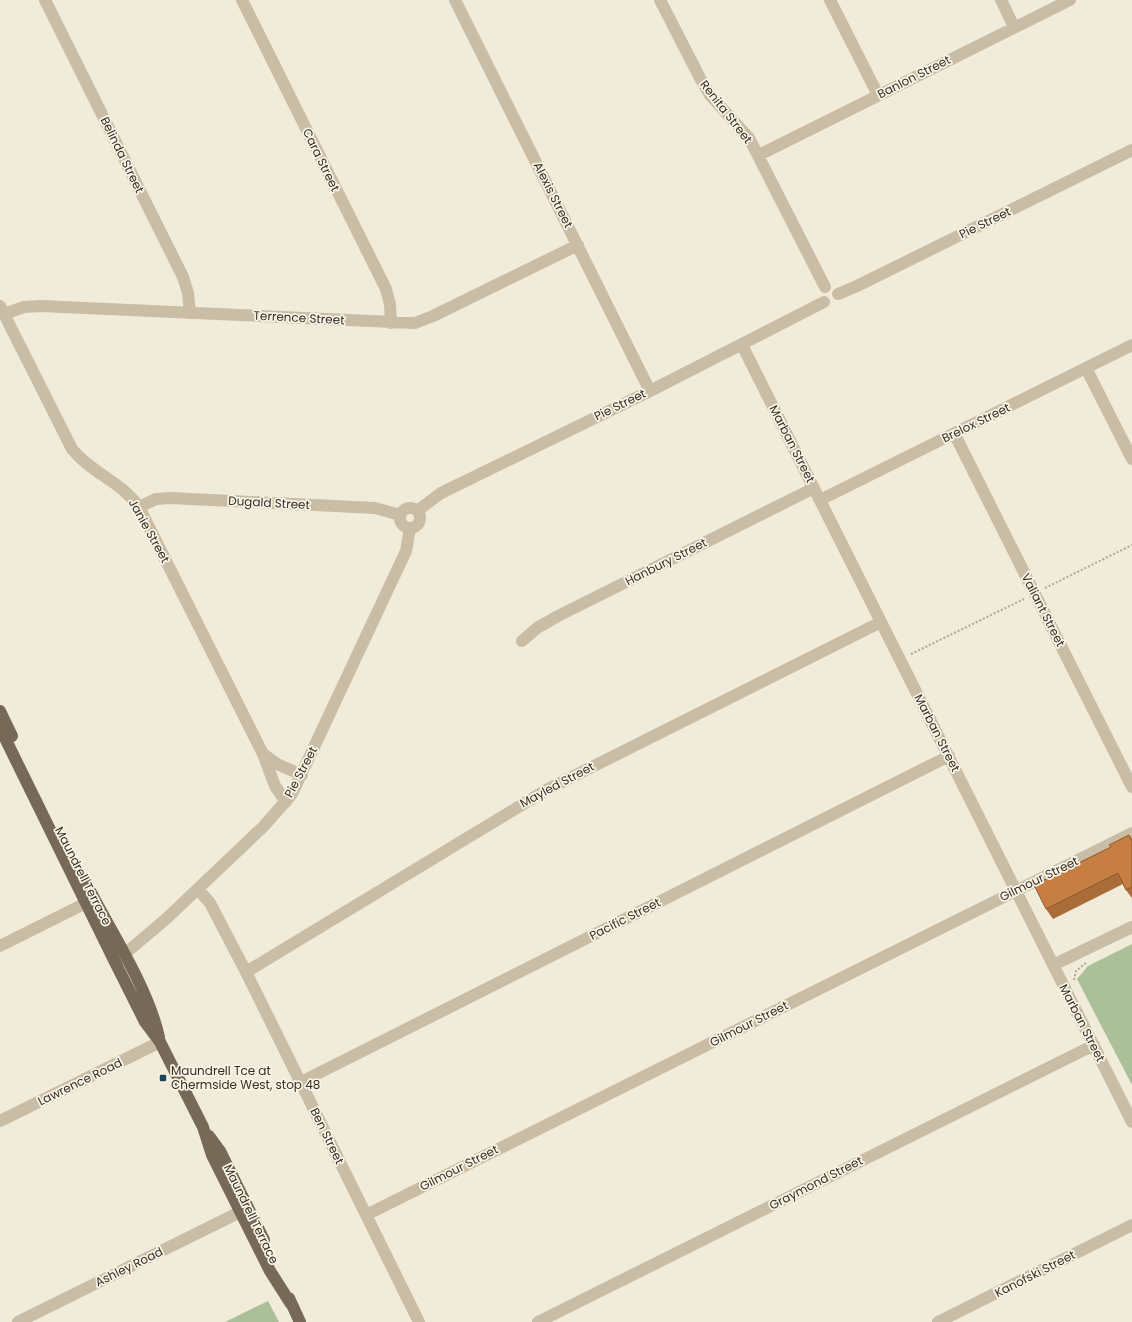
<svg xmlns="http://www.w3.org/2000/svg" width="1132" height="1322" viewBox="0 0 1132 1322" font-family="Poppins,sans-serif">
<rect width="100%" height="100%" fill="#f1ebd9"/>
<path fill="#abc099" d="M1132 944V1085L1077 979 1088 966Z
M268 1301 279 1322H225Z"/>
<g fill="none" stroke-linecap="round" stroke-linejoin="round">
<path stroke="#b5a78f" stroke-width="2" stroke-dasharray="2 2" stroke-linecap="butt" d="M1045 588 1132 545
M911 654 1024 599
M1074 980 1076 971 1086 963"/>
<path stroke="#c9bda5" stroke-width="12" d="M45 0 183 277 188 293 190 313
M242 0 386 289 390 304 391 323
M455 0 650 391
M660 0 700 78 710 95 749 138 825 287
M830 0 878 95
M1001 0 1014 27
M759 155 1070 0
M838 294 857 286 1132 150
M0 306 72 449C91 473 122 482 139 507L263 754 275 786 286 802
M4 314 24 307 41 306 415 323 433 316 578 245
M742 345 1132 1122
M1086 368 1132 459
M954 433 1132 787
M820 500 1132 345
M139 507 156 499 170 498 375 508 400 515
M400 518a10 10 0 1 1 20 0a10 10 0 1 1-20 0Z
M417 511 441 493 650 391 824 302
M522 641 537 628 558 616 814 488
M263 754 277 764 302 775
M198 889 210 903 246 972 419 1322
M0 946 86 903
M115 962 166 919 263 827 292 794 406 551 410 528
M1053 965 1132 927
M246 972 548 789 881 622
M301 1082 949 756
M0 1121 160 1042
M366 1215 1132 833
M18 1322 240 1212
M538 1322 1094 1045
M938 1322 1132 1225"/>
<path stroke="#776957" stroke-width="12" d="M0 711 12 736
M0 728 115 962 145 1022 160 1042 203 1127 212 1155 270 1271 291 1304
M84 879C108 928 147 984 159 1037
M209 1136 220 1151 264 1240
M289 1298 300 1322"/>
</g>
<path fill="#aa6c39" d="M1129 835 1132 839V898L1126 890 1123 884 1053 919 1046 909 1111 847Z"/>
<path fill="#c67e42" stroke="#8b582e" d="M1129 835 1132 841V887L1126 890 1118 873 1046 909 1034 885 1111 847 1109 845Z"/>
<rect fill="#1c4656" stroke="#f9f4e5" stroke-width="1.5" x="159" y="1074" width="8" height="8" rx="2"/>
<g text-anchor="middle" stroke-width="3.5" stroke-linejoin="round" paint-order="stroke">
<g font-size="12" fill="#352e26" stroke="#f9f4e5">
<text transform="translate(914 77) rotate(-27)" y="4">Banlon Street</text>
<text transform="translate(726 112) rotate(52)" y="4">Renita Street</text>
<text transform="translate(122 155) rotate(64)" y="4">Belinda Street</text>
<text transform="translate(321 160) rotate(64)" y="4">Cara Street</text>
<text transform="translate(553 195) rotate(63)" y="4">Alexis Street</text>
<text transform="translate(985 223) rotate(-26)" y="4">Pie Street</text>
<text transform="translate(299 318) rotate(3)" y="4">Terrence Street</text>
<text transform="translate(620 405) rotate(-26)" y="4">Pie Street</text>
<text transform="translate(976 423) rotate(-26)" y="4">Brelox Street</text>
<text transform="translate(792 444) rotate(63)" y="4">Marban Street</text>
<text transform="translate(269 503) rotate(3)" y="4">Dugald Street</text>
<text transform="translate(149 531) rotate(61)" y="4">Janie Street</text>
<text transform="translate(666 562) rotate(-27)" y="4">Hanbury Street</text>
<text transform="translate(1043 610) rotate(63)" y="4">Valiant Street</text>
<text transform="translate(937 733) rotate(63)" y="4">Marban Street</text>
<text transform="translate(301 772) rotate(-62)" y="4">Pie Street</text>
<text transform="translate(557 785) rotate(-28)" y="4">Mayled Street</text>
<text transform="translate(83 876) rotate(63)" y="4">Maundrell Terrace</text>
<text transform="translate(1039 879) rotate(-26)" y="4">Gilmour Street</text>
<text transform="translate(625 919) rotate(-27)" y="4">Pacific Street</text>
<text transform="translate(1082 1023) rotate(63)" y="4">Marban Street</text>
<text transform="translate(749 1024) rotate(-27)" y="4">Gilmour Street</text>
<text transform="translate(80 1082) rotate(-26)" y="4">Lawrence Road</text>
<text transform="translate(327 1136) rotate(64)" y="4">Ben Street</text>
<text transform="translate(459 1168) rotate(-27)" y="4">Gilmour Street</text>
<text transform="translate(816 1183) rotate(-27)" y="4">Graymond Street</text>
<text transform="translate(251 1214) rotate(64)" y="4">Maundrell Terrace</text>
<text transform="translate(129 1267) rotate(-26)" y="4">Ashley Road</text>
<text transform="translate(1035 1274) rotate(-27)" y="4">Kanofski Street</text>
</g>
<g font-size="12" fill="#352e26" stroke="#f9f4e5" text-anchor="start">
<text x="171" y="1075">Maundrell Tce at<tspan x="171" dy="14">Chermside West, stop 48</tspan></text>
</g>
</g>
</svg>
